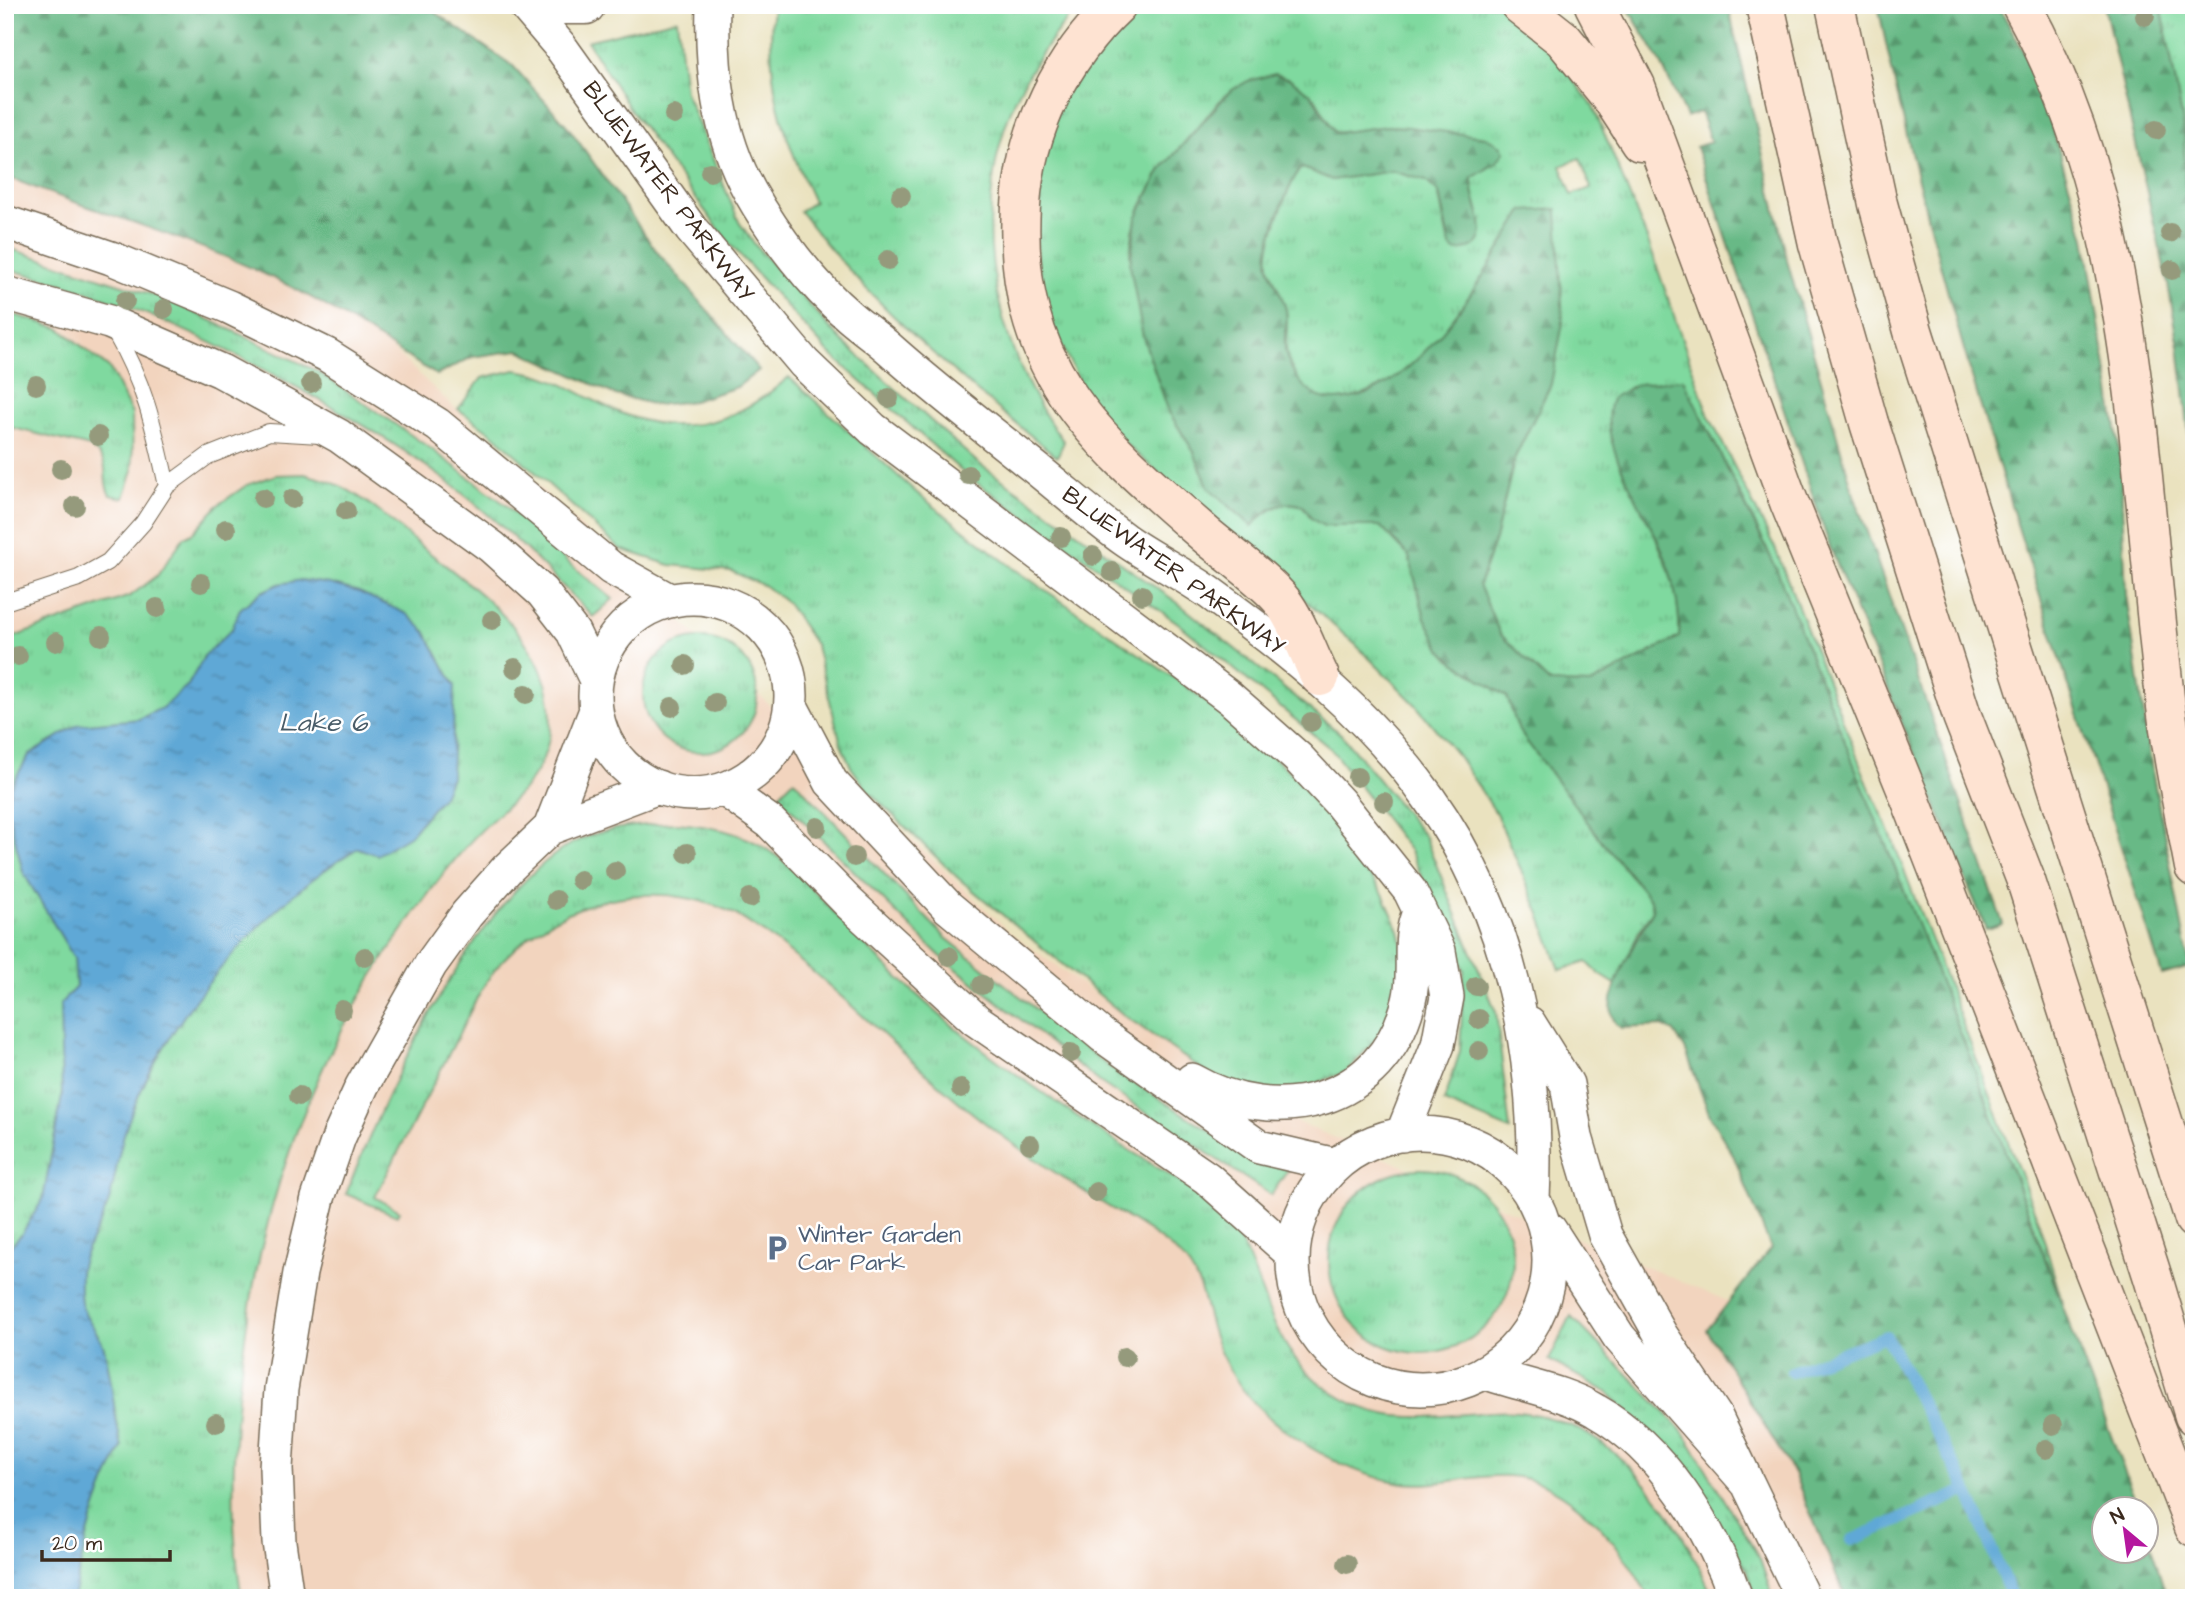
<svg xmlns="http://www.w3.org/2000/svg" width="2199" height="1603" viewBox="0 0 2199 1603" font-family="'Architects Daughter',sans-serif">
<defs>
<pattern id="grass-tufts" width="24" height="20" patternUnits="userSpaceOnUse" patternTransform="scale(1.75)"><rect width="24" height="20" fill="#7fd99f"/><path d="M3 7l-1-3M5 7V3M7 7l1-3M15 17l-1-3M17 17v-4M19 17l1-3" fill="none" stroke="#6fba88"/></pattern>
<pattern id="forest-firs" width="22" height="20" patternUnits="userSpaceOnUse" patternTransform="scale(1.75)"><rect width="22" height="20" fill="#67b986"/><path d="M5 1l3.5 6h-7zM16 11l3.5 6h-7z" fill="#56976d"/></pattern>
<pattern id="water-ripples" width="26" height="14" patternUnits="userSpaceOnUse" patternTransform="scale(1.75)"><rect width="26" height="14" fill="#5fa8d6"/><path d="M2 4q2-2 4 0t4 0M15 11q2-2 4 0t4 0" fill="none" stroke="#5089ad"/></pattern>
</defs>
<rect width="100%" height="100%" fill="#fff"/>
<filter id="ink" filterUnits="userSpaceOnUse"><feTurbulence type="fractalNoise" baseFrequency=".0143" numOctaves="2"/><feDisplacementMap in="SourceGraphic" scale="14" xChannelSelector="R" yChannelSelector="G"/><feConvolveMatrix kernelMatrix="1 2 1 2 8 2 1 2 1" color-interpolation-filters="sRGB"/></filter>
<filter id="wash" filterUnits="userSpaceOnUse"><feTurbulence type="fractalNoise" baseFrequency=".00686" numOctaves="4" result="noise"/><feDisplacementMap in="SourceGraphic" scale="28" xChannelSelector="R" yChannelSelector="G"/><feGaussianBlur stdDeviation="1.57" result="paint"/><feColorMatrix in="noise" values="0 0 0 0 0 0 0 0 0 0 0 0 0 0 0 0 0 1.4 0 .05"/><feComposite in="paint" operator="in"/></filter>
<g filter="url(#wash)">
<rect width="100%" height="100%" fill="#eae2bf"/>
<path fill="#f2d4be" d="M5 5 296 258 1012 934 1239 1098 1771 1319 1925 1598H5Z"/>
<path fill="url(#grass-tufts)" stroke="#5d825e" stroke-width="2" fill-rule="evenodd" d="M773 5H1079C1056 32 1037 57 1021 88 965 201 989 344 1064 442L1057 457C961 379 875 310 800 211L814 202C782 134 765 82 773 5Z
M1133 5H1515L1593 106 1648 241 1709 416 1775 548 1869 787 1886 823 2039 1223 2063 1305 1968 1052 1766 546 1683 379 1630 387 1609 410C1616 491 1684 553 1679 637L1591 684 1550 683 1500 634 1479 585 1495 539 1515 457 1551 384 1523 211C1486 272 1420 393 1340 400 1317 402 1300 388 1291 367 1281 347 1290 331 1286 310 1283 295 1272 281 1269 265 1265 245 1288 188 1299 170L1303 168 1332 180 1392 171 1426 181 1438 192 1448 240 1468 249C1496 233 1470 201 1472 178L1489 167 1504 152 1501 146 1481 136 1449 135 1408 127 1387 126 1335 133 1315 98 1290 79 1275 74 1237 87 1224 96 1160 171 1140 209 1133 231 1130 254 1143 337 1169 412 1194 452 1209 488 1252 526C1265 511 1282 498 1303 506L1312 519 1324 526H1380L1409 556 1425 618 1441 649 1449 658 1507 697 1519 731 1604 844 1651 900 1653 910 1638 933 1617 985 1599 974 1587 962 1560 970 1540 914 1496 813 1458 756 1415 704 1356 645 1098 420 1042 305 1033 207 1059 100ZM1580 158 1591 188 1572 195 1561 166Z
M2161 5 2193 7 2194 265 2185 189 2184 128Z
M677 19 685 92 739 222 756 246 841 340 978 463 1178 603 1342 735 1425 837 1496 1012 1510 1130 1444 1102 1460 1051 1464 970 1410 851 1331 749 1178 623 967 476 828 352 729 243 632 112 587 41Z
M5 247 166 299 317 371 430 448 506 505 571 565 613 599 593 617C553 576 512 533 467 497 412 452 351 417 289 383 199 334 106 291 5 269Z
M5 312 59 328 110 369 132 414 133 470 124 498 110 495C99 477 115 465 90 447L5 426Z
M515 370C550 374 573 390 603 405 675 441 731 428 789 377L917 493 964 530 1013 568 1183 684 1239 727 1296 777 1331 819 1383 894 1399 930 1404 953 1387 1027 1346 1072 1284 1095 1217 1080 1125 1016 958 878 868 791 851 767 841 744 816 646 787 603 765 586 731 571 670 565 620 549 494 435 458 409 482 378Z
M305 474C313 477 322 478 331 482 360 493 388 519 412 539 459 577 523 618 544 678 552 698 553 729 546 750 534 790 497 812 470 842 448 867 428 893 409 921 306 1064 253 1223 238 1398 232 1464 230 1533 242 1598H5V640L130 596 157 576 184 537 194 532 218 505 247 485 276 475Z
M643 695a57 57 0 1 1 114 0a57 57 0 1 1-114 0Z
M794 780 946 938 1111 1068 1250 1156 1288 1170 1271 1195 1101 1083 939 955 778 796Z
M677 823C709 826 740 831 768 850 796 868 819 897 842 921 877 958 913 993 952 1025 1002 1066 1055 1102 1109 1137 1146 1162 1189 1183 1221 1216 1268 1266 1257 1330 1316 1380 1375 1429 1422 1417 1492 1412 1604 1404 1675 1506 1713 1598H1649C1623 1548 1571 1479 1509 1476 1474 1474 1439 1487 1404 1483 1366 1478 1329 1460 1297 1439 1258 1413 1230 1381 1214 1337 1205 1311 1202 1276 1181 1257 1158 1235 1131 1220 1104 1204 1066 1180 1029 1156 993 1129 914 1069 846 994 767 935 755 928 743 918 731 912 653 877 564 897 505 958 483 980 470 1013 456 1040 429 1093 402 1145 375 1197L400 1211 397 1216 346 1194C387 1089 468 912 564 848 597 827 639 825 677 823Z
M1329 1261a92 92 0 1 1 184 0a92 92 0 1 1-184 0Z
M1571 1316 1684 1432 1760 1559 1773 1598H1756L1747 1571 1681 1461 1607 1392 1549 1360Z"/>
<path fill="url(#forest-firs)" stroke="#517252" stroke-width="2" d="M5 5H424L513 66 568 127 658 253 759 370 737 387 693 401 656 405 616 395 519 350 472 357 437 375C383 343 330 304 273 278 186 236 94 212 5 176Z
M1626 5H1728L1788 264 1853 492 2003 924 1986 929 1830 547 1696 147 1711 142 1700 112 1686 117 1661 63Z
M1878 5H1998L2036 74 2085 238 2120 453 2126 595 2152 771 2190 967 2162 975C2061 653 1945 336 1878 5Z
M2104 5H2161L2184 128 2185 189 2194 265V480L2179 346 2168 284Z
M1275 74 1290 79 1311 94 1335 133 1387 126 1408 127 1486 137 1501 146 1504 152 1496 163 1472 178C1469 203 1505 249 1455 251L1450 246 1439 193 1426 181 1392 171 1332 180 1303 168 1299 170C1287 189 1264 244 1269 266 1272 281 1283 295 1286 310 1289 326 1281 341 1287 358 1295 379 1310 400 1335 400 1416 401 1486 270 1523 211L1557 209 1563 323 1551 384 1515 457 1495 539 1479 585 1500 634 1550 683 1591 684 1679 637C1681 609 1673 579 1663 552 1648 514 1592 437 1613 397L1638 384 1683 379 1776 568 1968 1052 2129 1484 2138 1508H2104V1550H2146L2147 1534 2167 1598H1846L1794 1474 1707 1330 1771 1248 1734 1157 1710 1116 1685 1049 1674 1032 1663 1026 1621 1028C1590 1008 1642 933 1653 910L1651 900 1604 844 1519 731 1507 697 1453 661 1441 649 1425 618 1409 556 1380 526H1324L1312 519 1303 506C1282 498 1265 511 1252 526L1209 488 1194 452 1169 412 1143 337 1130 265 1136 218 1160 171 1229 92 1248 81Z"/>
<path fill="url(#water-ripples)" stroke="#4d697a" stroke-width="2" d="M301 580 330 584 359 592 407 614 425 631 455 686 451 777 443 796 409 836 377 855 358 848C261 907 163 1020 126 1128 118 1152 116 1177 109 1201 103 1222 80 1254 80 1274 80 1283 79 1297 82 1306 87 1321 99 1332 104 1348 113 1380 113 1414 122 1447 94 1502 86 1538 73 1598H5V1252L21 1235 43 1199 62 1096 60 1004 76 987 74 958 23 872 7 808 11 786 29 755 77 725 139 719 162 708 188 685 205 655 232 629 240 609 261 592 279 584Z"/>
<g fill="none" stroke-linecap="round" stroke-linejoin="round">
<path stroke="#5fa8d6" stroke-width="12" d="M1792 1372 1886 1336 1967 1490 2012 1598
M1852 1540 1967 1490"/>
</g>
</g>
<g filter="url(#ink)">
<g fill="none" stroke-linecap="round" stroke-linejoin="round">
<defs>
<path id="service" d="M112 327C145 385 153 422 167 486
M5 602 79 578 108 562 143 523 167 486 208 456 269 432 320 435"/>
<path id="minor" d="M525 5 560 46 691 229 804 363 873 429 1230 698 1298 758 1339 802 1410 891 1439 951 1447 997 1438 1045 1402 1135
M713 5C711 69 718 134 750 192 775 236 811 284 850 317 864 329 879 339 892 351 936 390 983 426 1029 463 1061 488 1092 516 1125 540 1152 559 1183 574 1210 593 1291 652 1370 715 1428 797 1511 914 1540 1058 1533 1199
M5 222 111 258 229 307 327 355 438 425 611 568 669 600
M5 293 109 322 221 371 339 436 492 547 542 592 573 632 596 680
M595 696a98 98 0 1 1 196 0a98 98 0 1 1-196 0Z
M791 706 831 782 948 907 1103 1036 1259 1147 1336 1165
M724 789 770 822 849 903 976 1020 1207 1178 1292 1254
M550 828 596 710
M1529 1023 1567 1084 1576 1137 1605 1235 1661 1335 1716 1417 1748 1484
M1192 1080C1277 1129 1383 1104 1409 1001 1417 971 1406 940 1419 913
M1293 1261a128 128 0 1 1 256 0a128 128 0 1 1-256 0Z
M1550 1230 1619 1337 1748 1484 1803 1598
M1484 1372C1520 1385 1563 1391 1596 1411 1662 1448 1711 1528 1736 1598
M287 1598 279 1542 276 1468 281 1389 300 1273 318 1198 339 1137 362 1086 431 964 467 914 507 869 550 828 658 787"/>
<path id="tertiary" d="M547 5H586"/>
<path id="secondary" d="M1117 5C1062 57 1025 130 1021 206 1012 369 1093 437 1206 535 1226 552 1269 583 1282 601 1298 622 1308 653 1320 677
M1520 5 1563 39 1612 99 1640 142
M1594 5 1636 86 1789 502 1911 801 2194 1527
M1765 5 1818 244 1869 423 1962 716 2025 878 2153 1278 2194 1416
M1835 5 1878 204 1913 331 2194 1219
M2021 5C2138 215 2137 458 2164 689 2170 748 2183 808 2194 867"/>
</defs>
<use href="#service" stroke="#786a56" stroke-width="18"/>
<use href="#minor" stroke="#786a56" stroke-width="36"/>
<use href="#tertiary" stroke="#786a56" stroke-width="41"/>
<use href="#secondary" stroke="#786a56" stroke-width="41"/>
<use href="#service" stroke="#fff" stroke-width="16"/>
<use href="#minor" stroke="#fff" stroke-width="33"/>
<use href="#tertiary" stroke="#fff" stroke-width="38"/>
<use href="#secondary" stroke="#fee3d2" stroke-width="38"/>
</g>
<g fill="#959a7c">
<circle cx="2145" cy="16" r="10"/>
<circle cx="674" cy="115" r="10"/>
<circle cx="2156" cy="130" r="10"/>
<circle cx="710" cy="172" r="10"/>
<circle cx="901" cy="196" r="10"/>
<circle cx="2170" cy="233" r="10"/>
<circle cx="888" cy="260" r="10"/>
<circle cx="2172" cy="270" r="10"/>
<circle cx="125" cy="301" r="10"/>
<circle cx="164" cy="309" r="10"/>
<circle cx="311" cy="383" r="10"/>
<circle cx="36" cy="385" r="10"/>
<circle cx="889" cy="398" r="10"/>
<circle cx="98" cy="436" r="10"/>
<circle cx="61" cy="469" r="10"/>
<circle cx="968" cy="475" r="10"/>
<circle cx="263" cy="498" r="10"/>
<circle cx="292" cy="499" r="10"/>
<circle cx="75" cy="506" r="10"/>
<circle cx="346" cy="511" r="10"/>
<circle cx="226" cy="529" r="10"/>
<circle cx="1061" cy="537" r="10"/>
<circle cx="1093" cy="556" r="10"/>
<circle cx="1112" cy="572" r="10"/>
<circle cx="201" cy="583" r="10"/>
<circle cx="1142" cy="595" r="10"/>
<circle cx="157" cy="608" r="10"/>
<circle cx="492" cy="620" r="10"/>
<circle cx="101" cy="636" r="10"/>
<circle cx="56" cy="642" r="10"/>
<circle cx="18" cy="656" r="10"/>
<circle cx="685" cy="665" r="10"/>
<circle cx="515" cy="668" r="10"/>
<circle cx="526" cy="694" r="10"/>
<circle cx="715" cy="703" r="10"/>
<circle cx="672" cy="707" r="10"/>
<circle cx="1311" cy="722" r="10"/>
<circle cx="1357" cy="777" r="10"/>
<circle cx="1384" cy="802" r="10"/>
<circle cx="817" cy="827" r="10"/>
<circle cx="687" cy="853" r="10"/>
<circle cx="854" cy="857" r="10"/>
<circle cx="615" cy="871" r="10"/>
<circle cx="580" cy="880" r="10"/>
<circle cx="750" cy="898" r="10"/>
<circle cx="556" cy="900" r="10"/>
<circle cx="949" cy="956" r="10"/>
<circle cx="365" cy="957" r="10"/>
<circle cx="982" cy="985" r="10"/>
<circle cx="1476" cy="986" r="10"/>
<circle cx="342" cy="1010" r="10"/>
<circle cx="1479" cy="1019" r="10"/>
<circle cx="1479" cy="1051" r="10"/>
<circle cx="1071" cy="1053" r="10"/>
<circle cx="961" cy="1089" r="10"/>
<circle cx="299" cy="1096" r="10"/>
<circle cx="1030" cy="1144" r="10"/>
<circle cx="1096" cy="1192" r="10"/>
<circle cx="1125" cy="1357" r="10"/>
<circle cx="216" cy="1423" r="10"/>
<circle cx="2053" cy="1425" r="10"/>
<circle cx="2046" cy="1449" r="10"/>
<circle cx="1347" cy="1564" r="10"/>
</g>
</g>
<defs>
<symbol id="parking-bare" viewBox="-9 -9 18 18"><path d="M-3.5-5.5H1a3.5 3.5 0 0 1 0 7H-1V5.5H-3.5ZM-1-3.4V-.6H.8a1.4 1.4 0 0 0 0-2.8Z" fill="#5c6f8a" stroke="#fff" stroke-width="2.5" paint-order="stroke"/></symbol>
</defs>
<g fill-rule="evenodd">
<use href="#parking-bare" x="758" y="1229" width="38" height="38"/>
</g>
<g text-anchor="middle" stroke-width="5" stroke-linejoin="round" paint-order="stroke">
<g font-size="24" fill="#3b2a1e" stroke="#fff">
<text transform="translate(669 191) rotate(53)" y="8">BLUEWATER PARKWAY</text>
<text transform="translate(1174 570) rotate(36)" y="8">BLUEWATER PARKWAY</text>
</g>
<g font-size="24" fill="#4e5e75" stroke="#fff" text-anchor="start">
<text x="798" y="1242">Winter Garden<tspan x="798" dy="28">Car Park</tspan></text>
</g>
<g font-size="26" font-style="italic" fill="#495c68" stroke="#fff">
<text x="323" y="731">Lake 6</text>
</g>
</g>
<rect width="2199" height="1603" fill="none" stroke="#fff" stroke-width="28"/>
<g transform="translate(2125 1530) rotate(331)"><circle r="33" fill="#ffffff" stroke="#b1aaa5" stroke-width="2"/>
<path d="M0-5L12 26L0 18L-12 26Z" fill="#b5179e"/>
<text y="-10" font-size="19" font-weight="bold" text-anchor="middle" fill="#3b2a1e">N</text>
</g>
<path d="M42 1550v10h128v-10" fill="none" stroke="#3b2a1e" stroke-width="3.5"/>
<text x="52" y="1550" font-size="21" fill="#3b2a1e" stroke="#ffffff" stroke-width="5" paint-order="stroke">20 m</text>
</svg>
